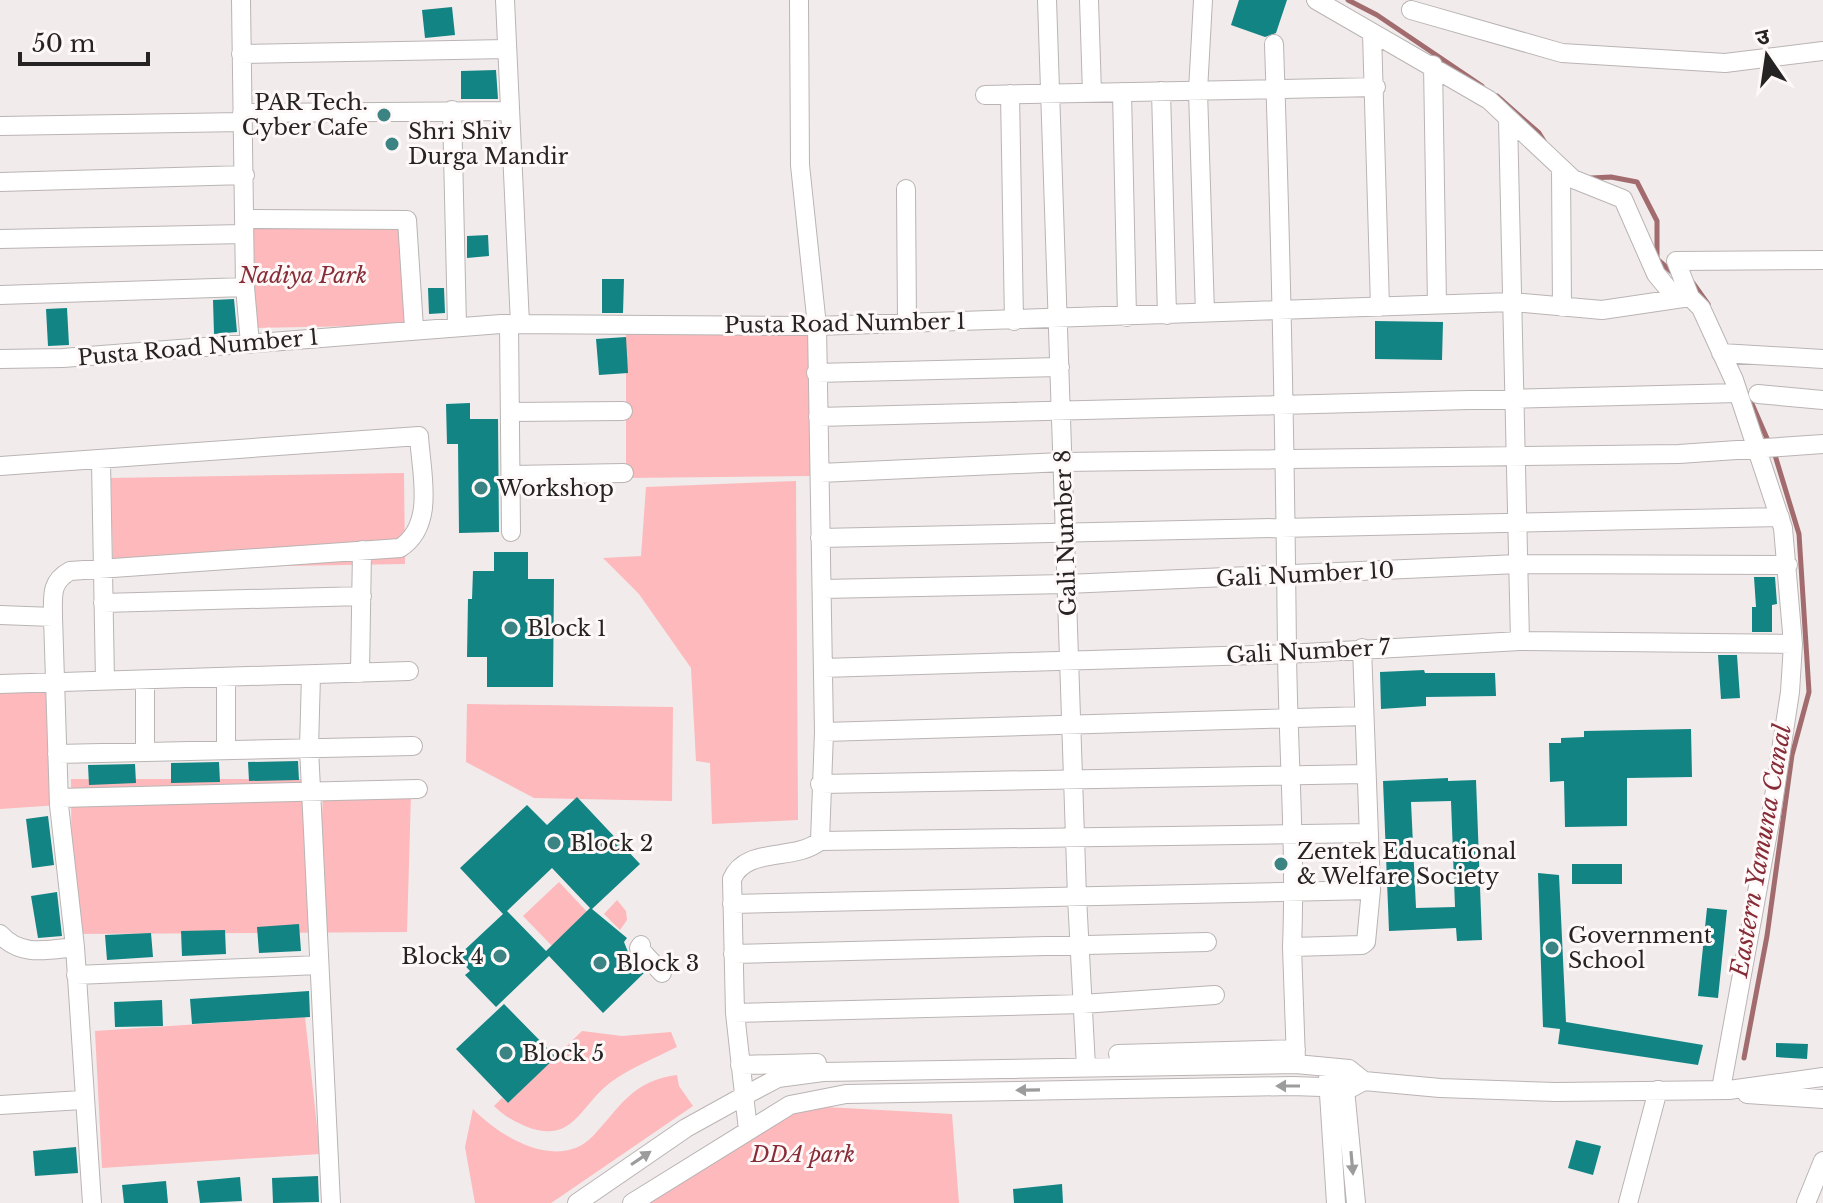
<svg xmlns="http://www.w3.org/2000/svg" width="1823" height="1203" viewBox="0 0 1823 1203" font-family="'Libre Baskerville','Noto Sans Devanagari',serif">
<rect width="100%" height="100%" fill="#f1ebeb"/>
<path fill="#fdb9bb" d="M245 219 409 227V325L250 328Z
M626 324 818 330 819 476 626 478Z
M404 473 405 564 113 569 111 478Z
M796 481 798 820 712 824 710 763 696 761 691 668 639 594 603 558 641 556 646 487Z
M45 683 59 805 0 809V684Z
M467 704 673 707 672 801 534 798 466 762Z
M71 779H310L318 918 323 793H411L407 932 72 934Z
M559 882 590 915 555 949 523 916Z
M617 900 626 911 627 920 620 930 604 914Z
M305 1017 320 1154 102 1168 95 1031Z
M582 1031 622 1036 671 1032 677 1047C655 1058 630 1068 611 1082 580 1105 573 1146 525 1126 512 1120 504 1116 494 1106L502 1098 508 1103Z
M677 1075 679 1086 693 1106 560 1197 551 1203H475L465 1147 473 1109C500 1137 559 1173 594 1135 621 1106 632 1081 677 1075Z
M790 1105 952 1114 959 1203H648Z"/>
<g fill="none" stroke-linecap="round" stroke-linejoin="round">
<path stroke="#a26c6f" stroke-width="5" d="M1348 0 1377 15 1482 86
M1497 96 1539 133 1544 141
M1591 178 1611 177 1637 182 1657 221V259L1673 273
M1693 283 1708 304
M1749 397 1769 443
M1744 1058 1767 936 1792 755 1809 692 1799 534 1774 452"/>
</g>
<path fill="#128484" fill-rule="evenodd" d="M1239 0H1287L1276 33 1265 37 1231 25Z
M452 7 455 35 425 38 422 10Z
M496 70 498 99H461V71Z
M488 235 489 256 467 258V236Z
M602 279H624L623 313H602Z
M428 288H444L445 313 429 314Z
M234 299 237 332 214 334 213 300Z
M67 308 69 345 48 346 46 309Z
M1375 321 1443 322 1442 360 1375 359Z
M626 337 628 373 599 375 596 339Z
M470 403V419H498L499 532 459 533 458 444H447L446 404Z
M494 552H528V579H554L553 687H487V657H467L468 599H472L473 571H494Z
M1754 577H1775L1777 604 1772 605V632H1752V607H1756Z
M1718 655H1737L1740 698 1721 699Z
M1424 670 1425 673H1495L1496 696 1426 697V706L1381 709 1380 672Z
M1691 729 1692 777 1627 778V826L1565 827 1564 781 1550 782 1549 743H1561V738L1584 737V731Z
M298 761 299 780 249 781 248 762Z
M219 762 220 782 171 783V763Z
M135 764 136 783 89 785 88 765Z
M1448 778V781L1476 780 1482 940 1457 941 1456 928 1389 931 1383 781ZM1451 801 1455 907 1416 908 1411 802Z
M577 797 640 864 592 909 627 938 624 942 628 952 645 972 603 1013 549 956 496 1007 465 975 470 971 457 957 503 914 460 868 527 805 547 825ZM552 868 590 908 546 951 507 911Z
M48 816 54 865 32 868 26 819Z
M1572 864H1622V884H1572Z
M1538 873 1559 875 1566 1022 1703 1045 1698 1065 1558 1044 1560 1029 1543 1027Z
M57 892 62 936 38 938 31 896Z
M1707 908 1727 910 1718 998 1698 996Z
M299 924 301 951 259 953 257 927Z
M225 930 226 954 182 956 181 931Z
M151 933 153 957 107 960 105 935Z
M309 991 310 1017 192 1024 190 999Z
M162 1000 163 1026 115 1027 114 1002Z
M504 1004 556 1057 508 1103 456 1049Z
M1776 1043 1808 1044 1807 1059 1776 1057Z
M1576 1140 1601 1146 1593 1175 1568 1168Z
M76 1147 78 1173 35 1176 33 1151Z
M318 1176 319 1202 273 1203 272 1178Z
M240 1177 242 1201 200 1203 197 1181Z
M166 1181 168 1203H124L122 1185Z
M1062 1184 1063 1203H1014L1013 1189Z"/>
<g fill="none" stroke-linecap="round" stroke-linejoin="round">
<defs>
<path id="minor" d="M241 0 245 287 250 344
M505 0 520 324
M1047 0 1077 897 1086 1067
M1089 0 1092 93
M1203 0 1198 91 1205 313
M1316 0 1489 100 1573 179 1623 199 1656 274 1670 291 1690 297 1701 308 1734 380 1783 528 1793 644 1790 692 1771 816 1721 1089
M1411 10 1562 53 1725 63 1823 51
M1372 33 1380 307
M1274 44C1281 247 1285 448 1287 650 1288 749 1296 848 1292 947
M241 54 507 49
M1433 65 1437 304
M1161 91 1167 315
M1122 92 1127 317
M1010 94 1014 321
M985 95 1376 87
M452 110 457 326
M242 113 510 111
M1508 119 1520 641
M0 126 242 122
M1561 169 1562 307
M0 182 245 175
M906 189 907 323
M245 219 407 220 414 328
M0 239 244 234
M0 295 245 287
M509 324 511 532
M1721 353 1823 359
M0 359 63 358 501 324 817 326 1512 302 1602 310 1690 297 1676 261 1823 260
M816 373 1060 367
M1758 394 1823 400
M510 412 623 411
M818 417 1738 393
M101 461 105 681
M0 466 419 436C421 473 436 525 400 548L70 571C50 582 53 596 53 617
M820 473 1063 462 1679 454 1823 444
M511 475 624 473
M820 538 1780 517
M822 589 1067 584 1518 564 1788 565
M103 603 362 596
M0 615 53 617 59 805 75 947 92 1203
M823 668 1287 654 1520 641 1793 644
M360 673 362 550
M311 675 309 748 331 1203
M226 677V750
M145 680V752
M0 684 409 671
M824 732 1364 716
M57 754 413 746
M820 784 1366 774
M59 798 418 789
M820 841 1369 833
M732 904 1371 890
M0 934C20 957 47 950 75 947
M641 945 639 948 662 973
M733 954 1207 942
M76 975 319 965
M735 1013 1082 1004 1215 995
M1118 1054 1296 1049
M1296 1061 1292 947 1362 945 1366 942 1371 890 1362 648
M740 1065 817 1063
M1328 1078 1336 1203
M1344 1079 1356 1203
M1747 1094 1823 1099
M0 1105 82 1100
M748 1130 735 1013 732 879C746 846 794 862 820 841L824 732 817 326 800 165 799 0
M577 1203 686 1128 742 1097 778 1078 823 1072 1296 1064 1349 1069 1364 1081 1440 1088 1556 1092 1729 1090 1823 1077
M632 1203 790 1105 846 1094 1292 1086 1351 1088 1364 1081
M1628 1203 1658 1090
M1806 1203 1823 1161"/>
</defs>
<use href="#minor" stroke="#bab4b4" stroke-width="20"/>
<use href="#minor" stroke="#fff" stroke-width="18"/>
</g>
<defs><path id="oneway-solid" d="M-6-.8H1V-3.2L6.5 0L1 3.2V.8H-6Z" transform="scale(2)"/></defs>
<g fill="#9d9c9c">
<use href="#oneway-solid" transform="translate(1288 1086) rotate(-180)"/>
<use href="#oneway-solid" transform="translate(1028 1090) rotate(179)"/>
<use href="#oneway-solid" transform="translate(641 1158) rotate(-34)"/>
<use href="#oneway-solid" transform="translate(1352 1163) rotate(85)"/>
</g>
<g fill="#3c8484" stroke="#fff8f8" stroke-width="3">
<circle cx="384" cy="115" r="8"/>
<circle cx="392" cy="144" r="8"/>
<circle cx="481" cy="488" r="8"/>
<circle cx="511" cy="628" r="8"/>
<circle cx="554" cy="843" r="8"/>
<circle cx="1281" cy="864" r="8"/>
<circle cx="1552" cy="948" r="8"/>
<circle cx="500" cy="956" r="8"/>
<circle cx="600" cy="963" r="8"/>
<circle cx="506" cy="1053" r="8"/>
</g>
<g text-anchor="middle" stroke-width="6" stroke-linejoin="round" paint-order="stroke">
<g font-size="22" fill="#252323" stroke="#fff8f8" text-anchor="start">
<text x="368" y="110" text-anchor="end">PAR Tech.<tspan x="368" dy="25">Cyber Cafe</tspan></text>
<text x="408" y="139">Shri Shiv<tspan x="408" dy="25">Durga Mandir</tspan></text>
<text x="497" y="496">Workshop</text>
<text x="527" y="636">Block 1</text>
<text x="570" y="851">Block 2</text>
<text x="1297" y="859">Zentek Educational<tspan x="1297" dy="25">&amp; Welfare Society</tspan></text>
<text x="1568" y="943">Government<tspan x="1568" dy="25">School</tspan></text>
<text x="484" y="964" text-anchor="end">Block 4</text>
<text x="616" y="971">Block 3</text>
<text x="522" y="1061">Block 5</text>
</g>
<g font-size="22" font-style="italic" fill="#862d38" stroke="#fff8f8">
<text x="303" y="283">Nadiya Park</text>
<text x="803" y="1162">DDA park</text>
</g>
<g font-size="22" fill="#252323" stroke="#fff8f8">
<text transform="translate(845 323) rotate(-1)" y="8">Pusta Road Number 1</text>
<text transform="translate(198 347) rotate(-5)" y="8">Pusta Road Number 1</text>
<text transform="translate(1065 533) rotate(-92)" y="8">Gali Number 8</text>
<text transform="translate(1305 574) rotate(-3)" y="8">Gali Number 10</text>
<text transform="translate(1308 651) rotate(-3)" y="8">Gali Number 7</text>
</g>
<g font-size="24" font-style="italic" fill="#852c37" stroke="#fff8f8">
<text transform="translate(1761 851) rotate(-80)" y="8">Eastern Yamuna Canal</text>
</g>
</g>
<g transform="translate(1767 56) rotate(347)" stroke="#fff8f8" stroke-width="6" paint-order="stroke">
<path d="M0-6L14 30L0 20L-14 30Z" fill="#252323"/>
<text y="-12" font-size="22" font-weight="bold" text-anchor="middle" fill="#252323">उ</text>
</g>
<path d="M20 52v12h128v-12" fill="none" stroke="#252323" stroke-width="4"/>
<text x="32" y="52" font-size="24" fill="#252323" stroke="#fff8f8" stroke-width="6" paint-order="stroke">50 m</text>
</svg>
